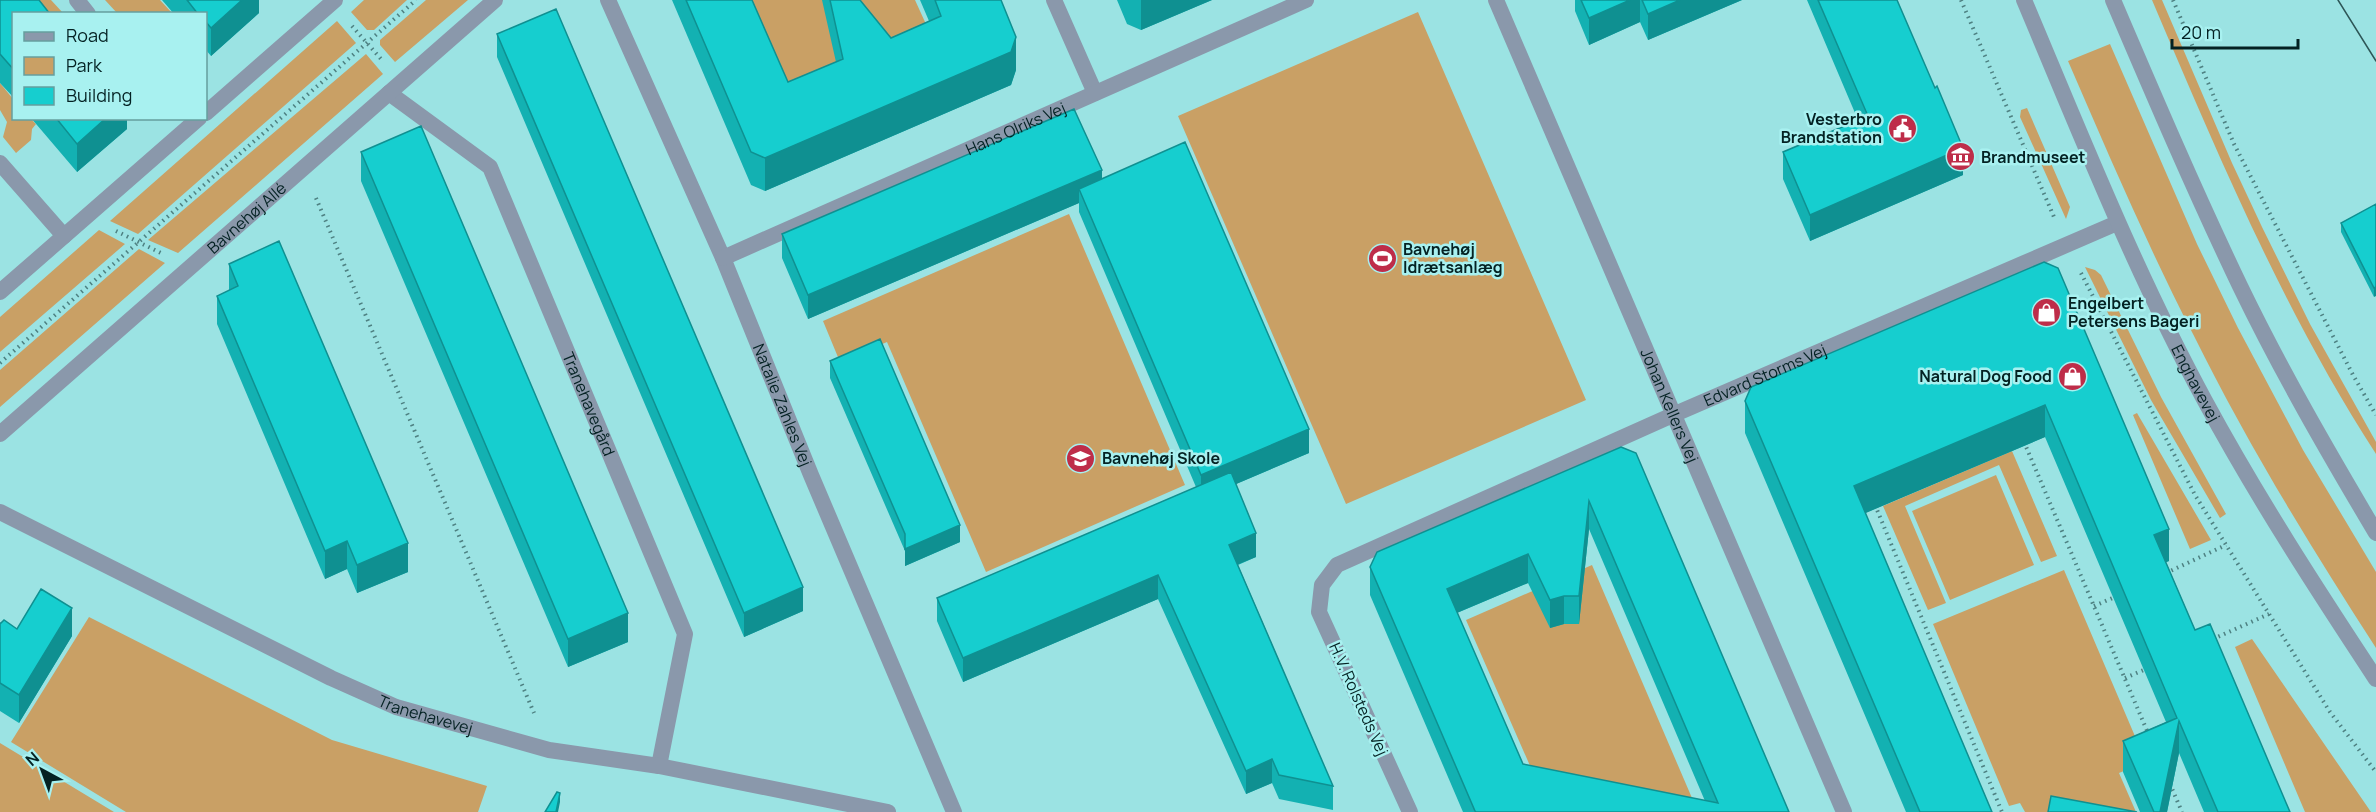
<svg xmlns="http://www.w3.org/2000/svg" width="2376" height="812" viewBox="0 0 2376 812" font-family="Manrope,sans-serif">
<rect width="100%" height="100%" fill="#9be3e3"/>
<path fill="#c9a065" d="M15 0H51L63 13H27Z
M105 0H160L172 13H117Z
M364 0H407L374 30H367L351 12Z
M426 0H468L395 62 380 45V40Z
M750 0H915L935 44 795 103Z
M2152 0H2162L2232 163 2262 227 2310 324 2376 442V454C2284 312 2218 155 2152 0Z
M1418 12 1586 400 1346 504 1178 116Z
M337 21 356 43 138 234 110 221Z
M2110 44 2197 244 2238 328 2303 450 2376 572V648C2310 546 2247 443 2193 334 2147 245 2108 153 2068 61Z
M366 54 383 74 178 253 148 240Z
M0 83 13 99 14 118 31 119 36 124 32 129 31 140 16 153 3 137 7 122 0 110Z
M2027 108 2070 207 2066 219 2020 117 2021 110Z
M1069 214 1185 485 986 572 887 342 840 362 823 321Z
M99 230 125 244 0 352V317Z
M139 249 165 263 0 407V370Z
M2085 267 2095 270 2101 275 2161 397 2226 514 2220 518 2151 400Z
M2137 413 2211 540 2190 549 2133 415Z
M2012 451 2057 556 2041 562 1999 465 1905 506 1946 603 1928 610 1883 506Z
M1996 475 2034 565 1950 600 1912 511Z
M1592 565 1698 812 1538 784 1466 620Z
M2064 570 2146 762 2119 773 2136 812H2025L2020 803 2009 806 1933 624Z
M89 617 332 740 487 786 478 812H126L11 742Z
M2252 639 2371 812H2305L2235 647Z
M0 743 114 812H0Z"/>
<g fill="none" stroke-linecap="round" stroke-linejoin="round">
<path stroke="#4e8182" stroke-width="4" stroke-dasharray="1.5 4.5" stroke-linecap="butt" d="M1961 0 2054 217
M2173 0 2234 144 2353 375 2376 415
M352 26 381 59
M316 198 534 713
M116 231 161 253
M2081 273 2195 495 2330 712 2376 772
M0 363 416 0
M2024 442 2148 733
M1875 505 2002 812
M2166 573 2226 545
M2094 606 2115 597
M2213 639 2269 614
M2125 678 2146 669
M2170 784 2182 812"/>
<g stroke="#8a98ab" stroke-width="16">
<path d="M77 0 88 14"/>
<path id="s1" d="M608 0 723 258 811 475 954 812"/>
<path d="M1054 0 1095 93"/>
<path id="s2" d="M1496 0 1844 812"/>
<path id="s3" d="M389 93 490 167 685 634 659 766"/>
<path d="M206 113 335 0"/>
<path d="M0 163 64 236"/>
<path id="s4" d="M723 258 1306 0"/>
<path d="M0 292 199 118"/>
<path id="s5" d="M0 434 495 0"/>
<path id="s6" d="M0 512 331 678 396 707 549 750 659 766 888 812"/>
<path id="s7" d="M1410 812 1319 612 1322 585 1337 565 1675 414 2117 223"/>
</g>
<g stroke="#8a98ab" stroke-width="16">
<path id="s8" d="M2024 0C2081 135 2135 272 2205 401 2257 497 2316 588 2376 679"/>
<path d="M2113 0C2154 96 2195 192 2240 286 2281 371 2328 452 2376 533"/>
</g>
<path stroke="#2d5657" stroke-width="1.5" d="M2338 0 2376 61"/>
</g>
<path fill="#13b1b2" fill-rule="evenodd" d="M0 0 14 14V98L0 83Z
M162 0H259V13L211 56 206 50V14H174Z
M672 0H752L788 82 836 62 822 0H860L891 38 929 21 920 0H1001L1016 70 1011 85 765 191 751 185Z
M1117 0H1212L1141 30 1127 24Z
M1575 0H1742L1648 40 1640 22 1589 45 1575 11Z
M1807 0H1897L1963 175 1810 241 1783 179V152L1858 120Z
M497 34 803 611 744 637 497 57Z
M31 118H127V129L77 172Z
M361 152 628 642 568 667 361 181Z
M1102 179 1309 453 1236 484 1256 557 1238 565 1333 786V810L1279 799 1272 783 1246 794 1158 599 963 682 937 621V598L1196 487 1079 212V203L808 319 782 258V234Z
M2376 204 2374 297 2341 232V223Z
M2044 262 2169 561 2166 562 2195 630 2290 812H2204L2179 753 2167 812H2140L2123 772V741L2166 722 2045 437 1865 513 1992 812H1906L1745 433V401Z
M229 264 408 572 357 593 347 569 325 579 217 324V296L229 291Z
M830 361 960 542 905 566V551L830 378Z
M1621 447 1789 812H1463L1370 595V567ZM1589 529 1705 801 1523 764 1457 613 1528 583 1550 628 1564 624H1579Z
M0 623 17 629 72 636 19 723 0 711Z"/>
<path fill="#0f9091" d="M242 0H259V13L211 56V28Z
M1141 0H1212L1141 30Z
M1630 0H1640V22L1589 45V18Z
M1680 0H1742L1648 40V14Z
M1016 37V70L1011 85 765 191V158Z
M106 118H127V129L77 172V144Z
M1963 148V175L1810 241V215Z
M1102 170V193L1079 189V203L808 319V295Z
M2376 287V296L2374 297V288Z
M2045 405V437L1854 518V486Z
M1309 429V453L1201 499V475Z
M1589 501V529L1579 624V596Z
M960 525V542L905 566V549Z
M2169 529V561L2154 567V535Z
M1256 533V557L1229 568V545Z
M347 541V569L325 579V551Z
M408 543V572L357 593V565Z
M1528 554V583L1447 617V589Z
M1158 575V599L963 682V658Z
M803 587V611L744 637V613Z
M1564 596V624L1550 628V600Z
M72 608V636L19 723V695Z
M628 613V642L568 667V639Z
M2179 721V753L2167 812H2160Z
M1272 759V783L1246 794V771Z
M560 793V802L558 812H556Z"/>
<path fill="#16cecf" stroke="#0f9091" stroke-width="1.5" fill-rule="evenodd" d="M0 0H39L50 14H14V70L0 54Z
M187 0H242L211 28 206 22V14H198Z
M686 0H752L788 82 843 59 830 0H860L891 38 941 16 935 0H1001L1016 37 1011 52 765 158 751 152Z
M1581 0H1630L1589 18Z
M1642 0H1680L1648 14Z
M1818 0H1897L1935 88 1937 86 1963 148 1810 215 1783 152 1868 116Z
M556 9 803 587 744 613 497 34Z
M1074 109 1102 170 808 295 782 234Z
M56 118H106L77 144Z
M421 126 628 613 568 639 361 152Z
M1185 142 1309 429 1201 475 1079 189Z
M2376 204V287L2374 288 2341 223Z
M279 241 408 543 357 565 347 541 325 551 217 296 238 286 229 264Z
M2044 262 2058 268 2169 529 2154 535 2195 630 2210 624 2290 812H2218L2179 721 2160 812H2154L2123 741 2177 718 2045 405 1854 486 1992 812H1920L1745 401 1751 387Z
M880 339 960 525 905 549V534L830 361Z
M1621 447 1636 453 1789 812H1476L1475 811 1370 567 1377 552ZM1589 501 1718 803 1523 764 1447 589 1528 554 1550 600 1564 596H1579Z
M1231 472 1256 533 1229 545 1333 786 1279 775 1272 759 1246 771 1158 575 963 658 937 598Z
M41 589 72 608 19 695 0 683V623H1L4 620 17 629Z
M557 792 560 793 556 812H545Z
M2051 796 2137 812H2048Z"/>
<defs>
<symbol id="civic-disc" viewBox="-11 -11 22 22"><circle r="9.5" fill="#be2d49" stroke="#a8f1f0"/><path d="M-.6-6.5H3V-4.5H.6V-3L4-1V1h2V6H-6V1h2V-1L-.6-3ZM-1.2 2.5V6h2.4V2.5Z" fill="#fff"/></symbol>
<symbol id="museum-disc" viewBox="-11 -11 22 22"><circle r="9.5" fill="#be2d49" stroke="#a8f1f0"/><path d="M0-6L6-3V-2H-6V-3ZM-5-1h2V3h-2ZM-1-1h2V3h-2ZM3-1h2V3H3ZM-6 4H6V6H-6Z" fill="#fff"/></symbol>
<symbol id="stadium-disc" viewBox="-11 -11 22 22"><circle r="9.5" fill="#be2d49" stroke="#a8f1f0"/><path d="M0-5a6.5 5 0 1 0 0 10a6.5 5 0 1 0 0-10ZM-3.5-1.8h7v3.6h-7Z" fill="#fff"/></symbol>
<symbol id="shop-disc" viewBox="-11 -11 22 22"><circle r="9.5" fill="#be2d49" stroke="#a8f1f0"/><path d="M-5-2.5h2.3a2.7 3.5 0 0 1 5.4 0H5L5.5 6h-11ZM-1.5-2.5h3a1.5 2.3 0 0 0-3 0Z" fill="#fff"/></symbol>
<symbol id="school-disc" viewBox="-11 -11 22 22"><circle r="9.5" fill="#be2d49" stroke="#a8f1f0"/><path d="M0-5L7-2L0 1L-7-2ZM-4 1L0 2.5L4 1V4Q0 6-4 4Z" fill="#fff"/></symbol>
</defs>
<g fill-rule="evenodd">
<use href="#civic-disc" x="1886" y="112" width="33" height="33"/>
<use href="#museum-disc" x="1944" y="140" width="33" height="33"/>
<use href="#stadium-disc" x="1366" y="242" width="33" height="33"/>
<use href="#shop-disc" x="2030" y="296" width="33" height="33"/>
<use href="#shop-disc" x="2056" y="360" width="33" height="33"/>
<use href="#school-disc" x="1064" y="442" width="33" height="33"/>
</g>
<g text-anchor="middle" stroke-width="5" stroke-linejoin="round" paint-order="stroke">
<g font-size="16" font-weight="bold" fill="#042223" stroke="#a8f1f0" text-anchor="start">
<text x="1882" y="125" text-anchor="end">Vesterbro<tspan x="1882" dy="18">Brandstation</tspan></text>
<text x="1981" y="163">Brandmuseet</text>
<text x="1403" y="255">Bavnehøj<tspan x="1403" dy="18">Idrætsanlæg</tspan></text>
<text x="2068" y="309">Engelbert<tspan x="2068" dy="18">Petersens Bageri</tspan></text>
<text x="2052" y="382" text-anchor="end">Natural Dog Food</text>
<text x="1102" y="464">Bavnehøj Skole</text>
</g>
<g font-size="16" fill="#042223" stroke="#a8f1f0">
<text dy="6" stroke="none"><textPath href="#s4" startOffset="320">Hans Olriks Vej</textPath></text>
<text dy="6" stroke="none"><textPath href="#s5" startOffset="328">Bavnehøj Allé</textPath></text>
<text dy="6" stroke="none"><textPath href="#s7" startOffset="740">Edvard Storms Vej</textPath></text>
<text dy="6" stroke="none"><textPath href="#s8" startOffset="420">Enghavevej</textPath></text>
<text dy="6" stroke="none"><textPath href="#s3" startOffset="382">Tranehavegård</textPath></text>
<text dy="6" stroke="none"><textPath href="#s1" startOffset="441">Natalie Zahles Vej</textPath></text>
<text dy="6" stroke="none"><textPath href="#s2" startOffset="441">Johan Kellers Vej</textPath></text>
<text transform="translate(1359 699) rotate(66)" y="6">H.V. Rolsteds Vej</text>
<text dy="6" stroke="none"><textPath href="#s6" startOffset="472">Tranehavevej</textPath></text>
</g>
</g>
<rect x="12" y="12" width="195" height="108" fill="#a8f1f0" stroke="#669e9e" stroke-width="1.5"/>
<rect x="24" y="32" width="30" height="9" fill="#8a98ab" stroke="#669e9e" stroke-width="1.5"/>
<text x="66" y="42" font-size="18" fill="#042223">Road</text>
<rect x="24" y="57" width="30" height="18" fill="#c9a065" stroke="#669e9e" stroke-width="1.5"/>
<text x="66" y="72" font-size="18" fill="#042223">Park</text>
<rect x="24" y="87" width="30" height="18" fill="#16cecf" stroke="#669e9e" stroke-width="1.5"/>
<text x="66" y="102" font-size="18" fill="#042223">Building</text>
<g transform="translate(42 770) rotate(319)" stroke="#a8f1f0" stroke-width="4.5" paint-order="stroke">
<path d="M0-4.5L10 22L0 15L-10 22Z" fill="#042223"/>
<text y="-9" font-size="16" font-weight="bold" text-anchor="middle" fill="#042223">N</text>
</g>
<path d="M2172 39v9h126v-9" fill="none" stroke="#042223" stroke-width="3"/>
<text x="2181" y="39" font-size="18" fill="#042223" stroke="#a8f1f0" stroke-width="4.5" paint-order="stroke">20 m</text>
</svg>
